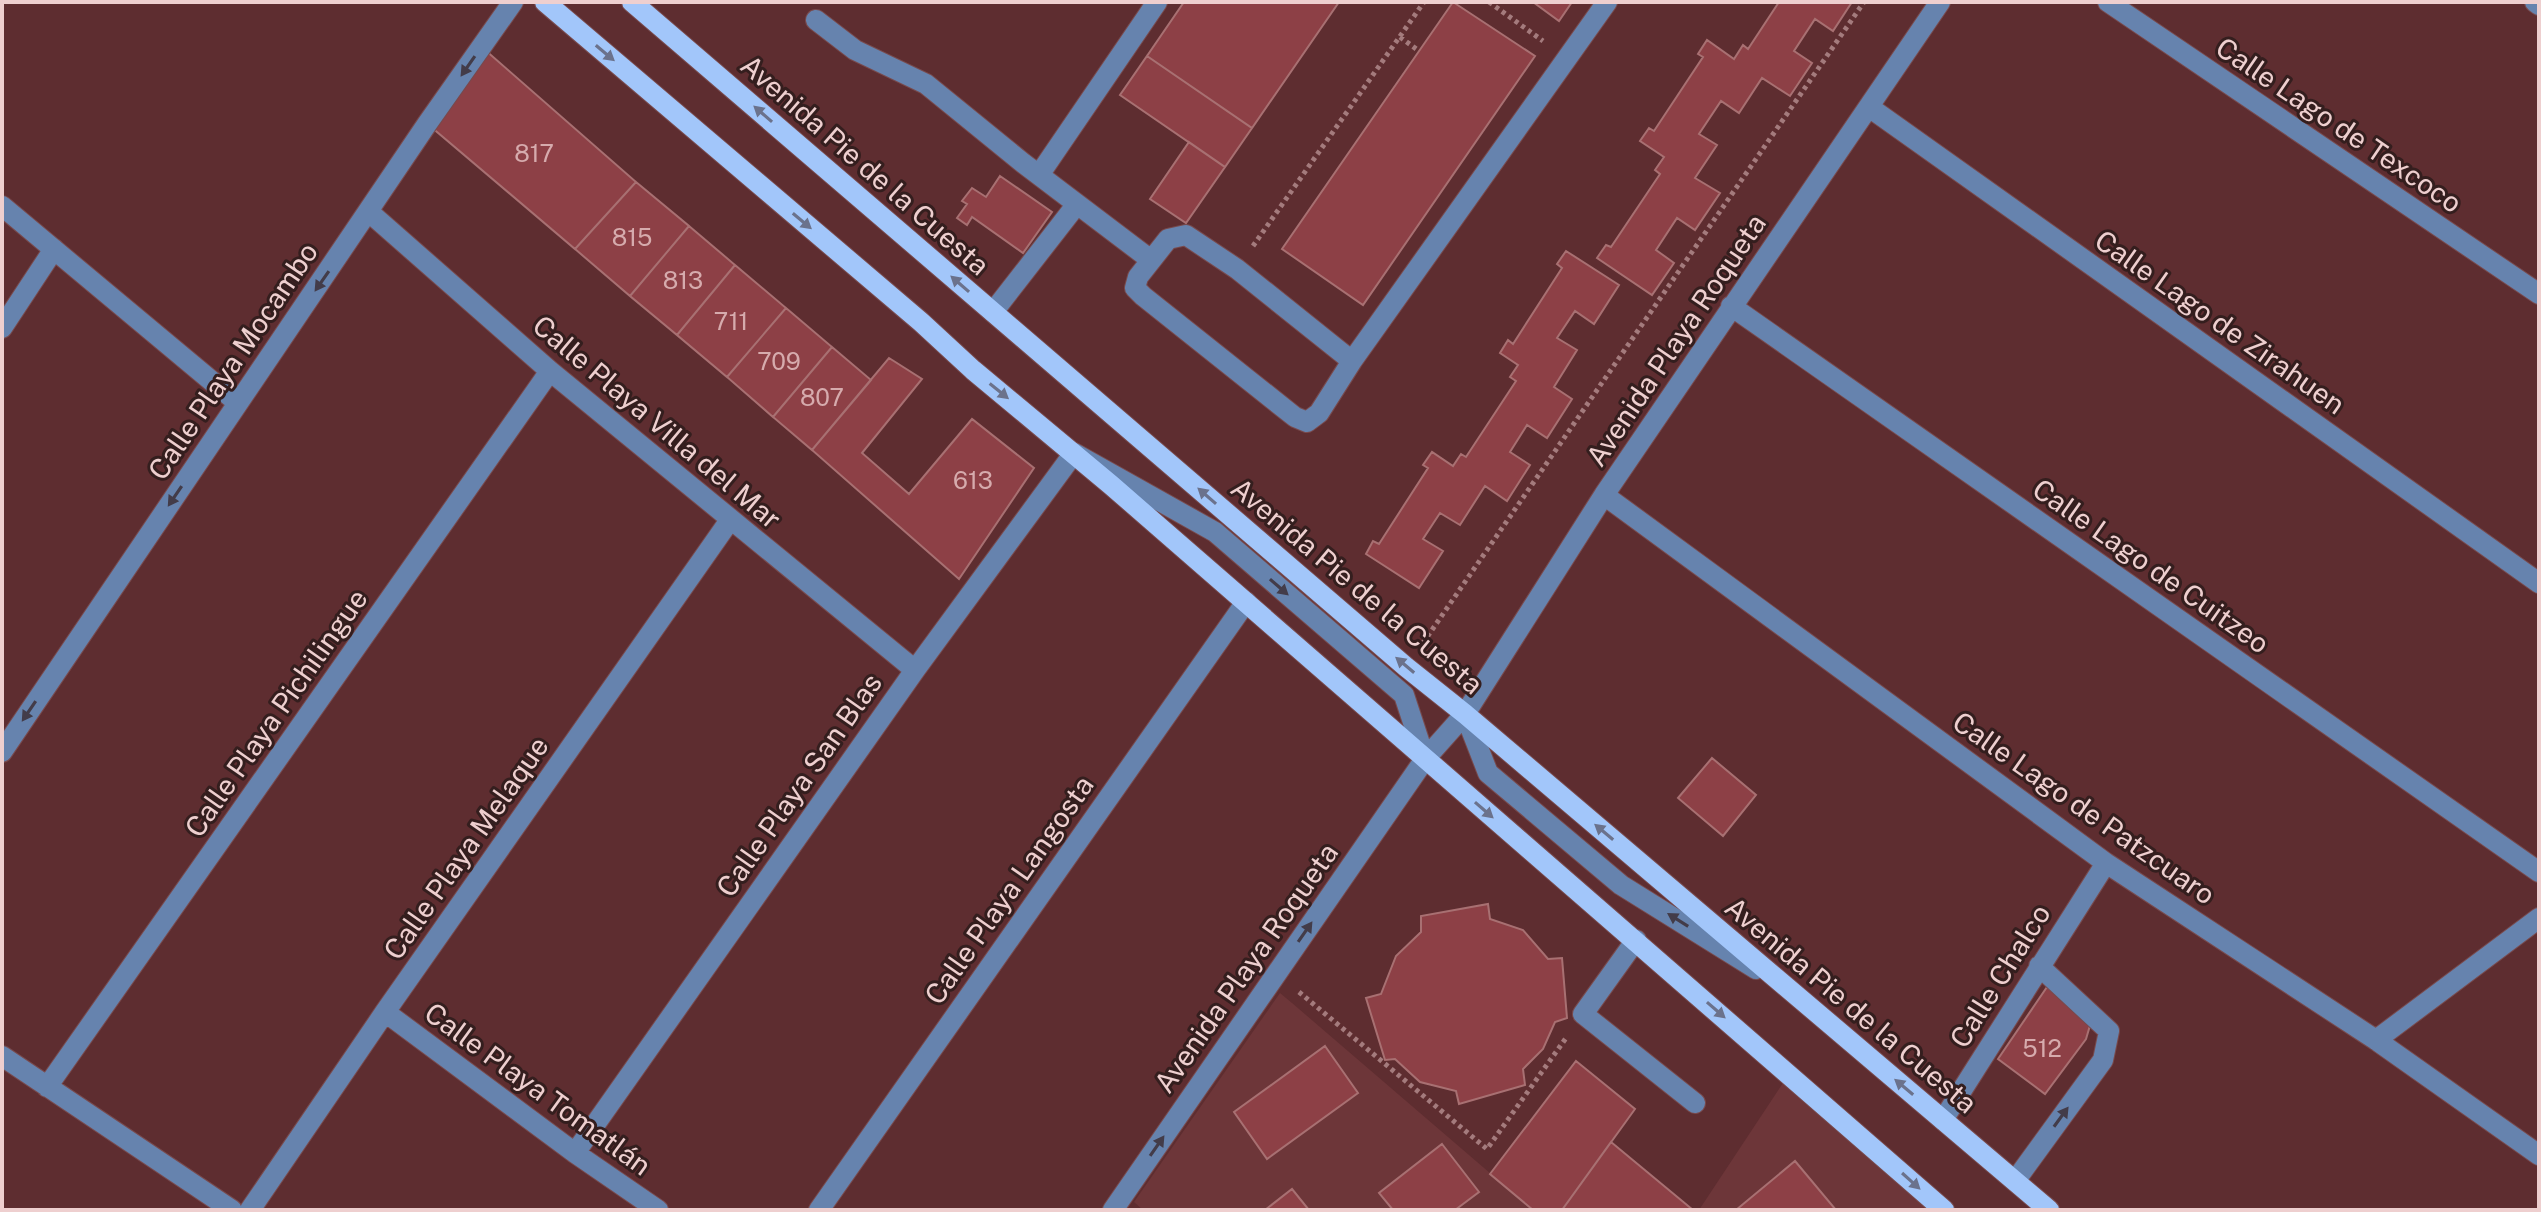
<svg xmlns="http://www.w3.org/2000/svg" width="2541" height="1212" viewBox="0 0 2541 1212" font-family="'Public Sans',sans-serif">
<rect width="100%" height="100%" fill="#5e2d30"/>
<path fill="#6d3639" d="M1280 993 1292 1003 1533 1210H1143L1134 1202Z
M1785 1080 1942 1210H1699Z"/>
<path fill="#8d4046" stroke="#a87072" stroke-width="2" d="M1184 2H1339L1252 128 1147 56Z
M1453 2 1535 56 1363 305 1282 249Z
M1533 2H1572L1559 21Z
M1779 2H1852L1833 31 1815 19 1794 51 1812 63 1790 96 1762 78 1739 113 1721 101 1699 134 1717 145 1695 178 1720 193 1695 230 1677 218 1656 250 1674 263 1652 295 1597 258 1606 245 1611 247 1660 174 1655 170 1664 157 1640 141 1649 128 1654 131 1703 57 1698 54 1707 40 1734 59 1743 45 1748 49Z
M484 49 636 182 575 249 430 126Z
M1147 56 1252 128 1225 167 1120 95Z
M1189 142 1225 167 1186 223 1150 199Z
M1000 176 1052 212 1023 253 972 217 967 225 957 218 967 204 962 201 972 188 986 197Z
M636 182 689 226 630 296 575 249Z
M689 226 735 265 677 335 630 296Z
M1566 251 1619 285 1594 324 1575 311 1557 338 1577 350 1554 387 1572 399 1547 438 1527 425 1510 452 1530 465 1507 501 1485 486 1460 525 1440 513 1423 539 1443 551 1419 588 1366 554 1373 541 1379 544 1428 468 1423 465 1432 452 1453 466 1461 454 1466 457 1516 381 1510 377 1518 365 1500 353 1508 340 1513 344 1562 268 1557 264Z
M735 265 786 308 727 377 677 335Z
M786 308 832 347 773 417 727 377Z
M832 347 871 380 812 450 773 417Z
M889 358 922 379 862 453 909 494 972 419 1034 468 959 579 812 450Z
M1712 758 1756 795 1723 836 1678 798Z
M1488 904 1490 919 1523 930 1548 959 1562 958 1567 1018 1555 1022 1543 1049 1523 1069 1525 1085 1459 1104 1456 1091 1420 1082 1395 1059 1385 1060 1366 998 1381 994 1396 956 1421 932V916Z
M2047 987 2091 1022 2086 1039 2045 1094 1998 1059Z
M1325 1046 1358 1093 1267 1159 1234 1112Z
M1576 1061 1635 1109 1562 1210H1533L1490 1174Z
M1611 1142 1693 1210H1562Z
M1442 1144 1479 1192 1455 1210H1393L1379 1193Z
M1795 1161 1836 1210H1736Z
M1292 1189 1309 1210H1265Z"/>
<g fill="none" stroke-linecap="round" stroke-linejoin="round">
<defs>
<path id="minor" d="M2108 2 2539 294
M2535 2 2539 5
M816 20 855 50 926 84 1023 163 1151 260
M1869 107 2539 583
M1039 175 1157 2
M2 206 238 403
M369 212 550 371 915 670
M1731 306 2539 872
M993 312 1077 204
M2 328 54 249
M1352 361 1237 269 1186 235 1168 239 1138 277 1135 288 1143 296 1295 417 1307 422 1319 413 1352 361 1607 2
M1604 495 2106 863 2376 1040 2539 1155
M1465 714 1488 773 1621 885 1756 969
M2 752 427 124 513 2
M1636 940 1583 1014 1695 1103
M385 1012 575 1153 658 1210
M2376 1040 2539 918
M2 1056 232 1210
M47 1087 550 371
M1943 1120 2106 863
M575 1153 915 670 1074 453 1215 532 1404 695 1425 759
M2015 1181 2103 1060 2109 1031 2039 966
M250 1210 385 1012 730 520
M819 1210 1246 602
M1113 1210 1425 759 1465 714 1604 495 1940 2"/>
<path id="major" d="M545 2 921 322 973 370 1111 485 1944 1210
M632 2 1406 667 1465 714 2049 1210"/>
</defs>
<use href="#minor" stroke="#784a4d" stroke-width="22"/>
<use href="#major" stroke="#784a4d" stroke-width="22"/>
<path stroke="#a47b7d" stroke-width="5" stroke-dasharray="4 4" stroke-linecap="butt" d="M1489 2 1543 41
M1400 37 1419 51
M1253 246 1424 2
M1423 643 1864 2
M1299 992 1487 1149 1566 1038"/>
<use href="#minor" stroke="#6683ae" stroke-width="20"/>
<use href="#major" stroke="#a2c6fa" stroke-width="20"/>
</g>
<defs><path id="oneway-solid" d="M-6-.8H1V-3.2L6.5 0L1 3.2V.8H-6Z" transform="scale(2)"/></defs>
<g fill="#6b728c">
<use href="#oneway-solid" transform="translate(605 53) rotate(40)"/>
<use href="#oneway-solid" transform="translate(763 114) rotate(-139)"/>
<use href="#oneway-solid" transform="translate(802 221) rotate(40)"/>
<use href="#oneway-solid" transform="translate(960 284) rotate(-139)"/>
<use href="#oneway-solid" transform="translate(999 391) rotate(39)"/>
<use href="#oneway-solid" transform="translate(1207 496) rotate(-139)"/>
<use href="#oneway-solid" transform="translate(1405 665) rotate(-140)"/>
<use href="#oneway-solid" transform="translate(1484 810) rotate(41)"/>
<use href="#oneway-solid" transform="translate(1604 832) rotate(-140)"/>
<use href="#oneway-solid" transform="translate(1716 1010) rotate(41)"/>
<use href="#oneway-solid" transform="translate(1904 1087) rotate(-140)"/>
<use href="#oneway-solid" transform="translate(1911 1181) rotate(42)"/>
</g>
<g fill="#433c49">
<use href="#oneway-solid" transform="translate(468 66) rotate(125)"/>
<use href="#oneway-solid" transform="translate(322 281) rotate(125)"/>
<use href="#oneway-solid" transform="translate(175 496) rotate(124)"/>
<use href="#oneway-solid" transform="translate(1279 587) rotate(41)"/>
<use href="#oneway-solid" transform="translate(29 711) rotate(124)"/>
<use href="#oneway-solid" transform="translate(1678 920) rotate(-148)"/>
<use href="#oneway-solid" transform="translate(1305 932) rotate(-55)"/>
<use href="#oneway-solid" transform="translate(2061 1117) rotate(-54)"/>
<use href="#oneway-solid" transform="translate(1157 1146) rotate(-55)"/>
</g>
<g text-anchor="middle" stroke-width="6" stroke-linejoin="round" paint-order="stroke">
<g font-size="24" fill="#d6abad">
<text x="534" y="162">817</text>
<text x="632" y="246">815</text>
<text x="683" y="289">813</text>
<text x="731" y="330">711</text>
<text x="779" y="370">709</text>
<text x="822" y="406">807</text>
<text x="973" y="489">613</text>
<text x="2042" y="1057">512</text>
</g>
<g font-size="28" fill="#eecfcf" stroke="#341e1e">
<text transform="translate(2339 125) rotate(34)" y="10">Calle Lago de Texcoco</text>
<text transform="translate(865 165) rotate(41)" y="10">Avenida Pie de la Cuesta</text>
<text transform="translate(2220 322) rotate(35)" y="10">Calle Lago de Zirahuen</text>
<text transform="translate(1676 340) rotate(-56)" y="10">Avenida Playa Roqueta</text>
<text transform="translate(233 361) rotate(-56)" y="10">Calle Playa Mocambo</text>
<text transform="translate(657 422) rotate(40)" y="10">Calle Playa Villa del Mar</text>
<text transform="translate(2151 566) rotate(35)" y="10">Calle Lago de Cuitzeo</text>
<text transform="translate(1357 586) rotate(40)" y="10">Avenida Pie de la Cuesta</text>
<text transform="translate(276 713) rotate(-55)" y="10">Calle Playa Pichilingue</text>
<text transform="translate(799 785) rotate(-55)" y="10">Calle Playa San Blas</text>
<text transform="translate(2084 808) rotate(35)" y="10">Calle Lago de Patzcuaro</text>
<text transform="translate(466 848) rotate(-55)" y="10">Calle Playa Melaque</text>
<text transform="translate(1009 890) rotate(-55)" y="10">Calle Playa Langosta</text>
<text transform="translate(1246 968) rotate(-55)" y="10">Avenida Playa Roqueta</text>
<text transform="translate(2000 976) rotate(-58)" y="10">Calle Chalco</text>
<text transform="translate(1851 1005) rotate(40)" y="10">Avenida Pie de la Cuesta</text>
<text transform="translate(538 1089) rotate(36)" y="10">Calle Playa Tomatlán</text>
</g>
</g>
<rect width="2541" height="1212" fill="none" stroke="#eecfcf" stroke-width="8"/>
</svg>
